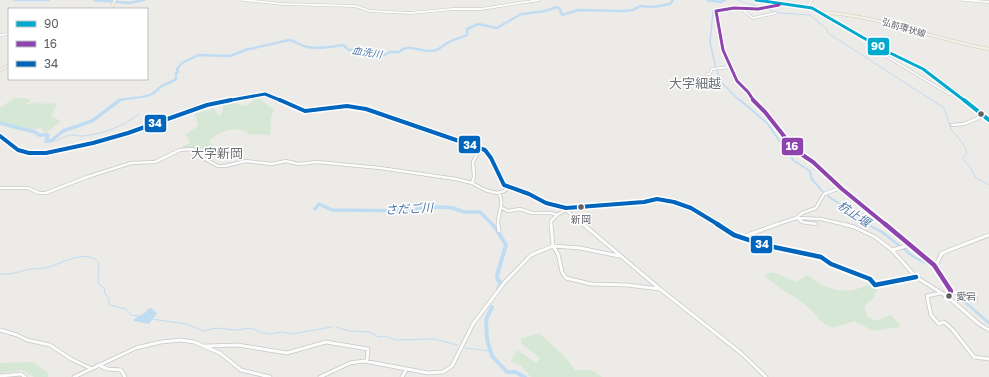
<svg xmlns="http://www.w3.org/2000/svg" width="989" height="377" viewBox="0 0 989 377" font-family="'Golos Text','Noto Sans JP',sans-serif">
<rect width="100%" height="100%" fill="#ecebe8"/>
<path fill="#d7e7d5" d="M14 98H25L31 100 25 105 37 102 41 104 49 103 57 104 51 116 61 121 45 134 42 128 22 131 0 125V108Z
M255 99H260L274 110C268 121 273 129 269 136 263 133 259 135 253 135 249 135 245 131 241 130 230 128 215 133 209 142L219 150 208 156 200 149 182 147 190 143 186 134 198 126 195 114 214 108 219 116 221 115 224 105 236 103 242 106 248 105Z
M773 272 796 282 807 275C833 294 847 295 875 282L879 284 874 298 864 306 867 316 877 321 890 315 901 325 899 327 873 331 854 321C848 323 836 328 830 327 820 324 817 314 809 308 795 295 777 289 764 275Z
M539 333 564 356 576 371C588 368 594 370 602 377H531L521 366 511 361 517 350 536 363 540 358 521 343V339Z
M32 362 49 373 48 377H34L22 370 0 373V363Z"/>
<path fill="#c0dcf2" d="M151 308 157 313 149 324 134 321V319L146 312 148 309Z"/>
<g fill="none" stroke-linecap="round" stroke-linejoin="round">
<path stroke="#c0dcf2" stroke-width="1" d="M737 0 763 8
M766 9 780 13 810 15 827 29 828 33 944 108 951 129 964 145
M51 141C58 142 62 137 68 136 73 134 76 136 81 136 101 135 124 126 139 114
M963 157 967 154 965 147
M963 159 970 167 976 178 989 185
M0 274C11 275 20 271 31 269 37 268 43 269 49 267 63 263 87 248 99 263L98 283 104 288 105 294 109 298V305L126 309 131 315 139 316
M152 319 186 324 204 331 216 328 236 330 251 328 263 333 271 334 282 332 292 334 332 327
M336 327 349 331 369 332 379 337 385 336 396 340 434 339 458 345
M465 348 491 351"/>
<path stroke="#c0dcf2" stroke-width="1.5" d="M734 7 713 11 710 43 716 68 721 82 737 98
M738 99 741 101"/>
<path stroke="#c0dcf2" stroke-width="2" d="M740 100 767 123 794 161 810 171 811 178 823 192
M828 196 869 225"/>
<path stroke="#c0dcf2" stroke-width="2.5" d="M867 224 882 232 914 257 933 267 948 290 958 296 989 323"/>
<path stroke="#c0dcf2" stroke-width="2.5" d="M14 0H49
M94 0 129 3 144 0
M707 0 720 2 725 0
M523 14 545 11 557 7 560 9 562 15 578 10 623 11 633 10 640 6 653 7 670 4 673 0
M250 49 289 40C296 41 301 46 307 47 318 49 332 47 343 45L349 50 363 49 373 54 384 55 390 52H399C408 43 418 51 429 51 440 51 441 46 449 42 455 39 461 38 467 35V29L478 24 497 28 521 14
M118 101C127 97 142 99 152 94 156 92 158 88 162 86 167 83 171 83 176 79V73L178 72 177 69 182 63 198 55 230 56 248 49"/>
<path stroke="#c0dcf2" stroke-width="3.5" d="M0 123 35 132 39 135H48L46 141H51L63 131 92 121 120 100
M315 209 319 204 332 210 414 211 419 208 441 207 453 208 464 212H480L493 225"/>
<path stroke="#c0dcf2" stroke-width="4" d="M492 224 497 230
M498 232 506 245 497 275 498 280 501 283 498 289
M492 307 486 320 487 339 492 356 507 372H515L525 377"/>
<defs>
<path id="minor-far2" d="M243 0 283 4 355 6 370 11 410 13 453 9H481L539 0
M963 0 989 2
M807 7 812 0
M741 9 753 18 776 13
M0 35 9 34
M886 51 881 53 949 94 955 93
M707 74H710L712 69 730 67
M226 101 265 94 282 101
M754 101 748 92 737 81 723 50 716 11 734 8 758 9 779 5"/>
<path id="minor-far1" d="M280 100 305 111 347 106 366 109 485 150 491 158 504 185 529 194 546 203 566 208 644 202 657 199 674 202 691 208 719 225
M753 100 765 112 795 150 813 162 842 189 886 225
M952 125 964 124 983 116
M0 136 18 150 29 153H46L93 143 128 133 207 105 231 100
M472 183 474 177 473 162 480 148
M0 188H28L39 193H46L87 177 131 163 155 162 180 150 191 149 200 151 203 154V158L218 166H225L246 161 272 164 286 161 298 164 317 162 380 168 456 179 472 183 485 190 496 193 502 192 509 188
M502 208 508 211 520 209 532 213H551L557 215
M566 210 584 225
M796 218 802 213 816 208 824 194 840 188
M799 219 802 222 816 224
M498 225C497 214 505 204 499 193
M551 225V221L557 215 566 210
M775 225 796 218 821 219 847 225"/>
<path id="minor" d="M498 224 499 231
M551 224 553 246 558 254 562 272 566 278 591 284 627 285 660 289
M583 224 660 289 741 353 766 377
M717 224 734 235 764 245 821 257 831 264 870 279 875 285 916 277
M843 224 854 227 875 237 892 250 916 277 948 297 979 324 989 330
M885 224 934 265 951 291 948 297
M742 237 778 224
M892 250 910 245
M935 267 942 253 989 235
M951 291 976 299
M940 293 927 296 931 315 939 324 944 322 953 330 974 357 989 359
M0 330 17 335 27 340 50 345 71 359 90 368
M205 346 238 345 287 353 326 342 368 349 367 361
M98 365 108 369 121 370 125 377
M0 376 21 374 25 377
M74 377 136 348 161 342 181 340 194 342 220 353 241 370 270 377
M320 377 350 363 364 361 428 373 443 372 452 366 473 324 504 283 531 255 553 246 580 248 619 256
M402 377 406 370"/>
<path id="major-far1" d="M756 0 812 8 886 51 923 69 965 101
M111 9 115 0
M819 12C878 15 932 39 989 49
M0 70 9 65"/>
<path id="major" d="M964 100 989 120"/>
</defs>
<use href="#minor-far2" stroke="#c7c7c7" stroke-width="3"/>
<use href="#minor-far1" stroke="#c7c7c7" stroke-width="4"/>
<use href="#minor" stroke="#c7c7c7" stroke-width="4.5"/>
<use href="#major-far1" stroke="#d2cbb8" stroke-width="3.5"/>
<use href="#major" stroke="#d2cbb8" stroke-width="5"/>
<use href="#minor-far2" stroke="#fcfcfc" stroke-width="2"/>
<use href="#minor-far1" stroke="#fcfcfc" stroke-width="2.5"/>
<use href="#minor" stroke="#fcfcfc" stroke-width="3"/>
<use href="#major-far1" stroke="#f2f0e9" stroke-width="2.5"/>
<use href="#major" stroke="#f2f0e9" stroke-width="3.5"/>
<defs>
<path id="bus-1-far1" d="M756 0 812 8 886 51 923 69 965 101"/>
<path id="bus-1" d="M964 100 989 120"/>
<path id="bus-2-far2" d="M754 101 748 92 737 81 723 50 716 11 734 8 758 9 779 5"/>
<path id="bus-2-far1" d="M753 100 765 112 795 150 813 162 842 189 886 225"/>
<path id="bus-2" d="M885 224 934 265 951 291 948 297"/>
<path id="bus-3-far2" d="M226 101 265 94 282 101"/>
<path id="bus-3-far1" d="M280 100 305 111 347 106 366 109 485 150 491 158 504 185 529 194 546 203 566 208 644 202 657 199 674 202 691 208 719 225
M0 136 18 150 29 153H46L93 143 128 133 207 105 231 100"/>
<path id="bus-3" d="M717 224 734 235 764 245 821 257 831 264 870 279 875 285 916 277"/>
</defs>
<use href="#bus-1-far1" stroke="#fff" stroke-width="5.5"/>
<use href="#bus-1" stroke="#fff" stroke-width="7"/>
<use href="#bus-2-far2" stroke="#fff" stroke-width="5.5"/>
<use href="#bus-2-far1" stroke="#fff" stroke-width="7"/>
<use href="#bus-2" stroke="#fff" stroke-width="8"/>
<use href="#bus-3-far2" stroke="#fff" stroke-width="5.5"/>
<use href="#bus-3-far1" stroke="#fff" stroke-width="7"/>
<use href="#bus-3" stroke="#fff" stroke-width="8"/>
<use href="#bus-1-far1" stroke="#00a9ce" stroke-width="3"/>
<use href="#bus-1" stroke="#00a9ce" stroke-width="4"/>
<use href="#bus-2-far2" stroke="#8e44ad" stroke-width="3"/>
<use href="#bus-2-far1" stroke="#8e44ad" stroke-width="4"/>
<use href="#bus-2" stroke="#8e44ad" stroke-width="4.5"/>
<use href="#bus-3-far2" stroke="#0065bd" stroke-width="3"/>
<use href="#bus-3-far1" stroke="#0065bd" stroke-width="4"/>
<use href="#bus-3" stroke="#0065bd" stroke-width="4.5"/>
</g>
<g fill="#5d6065" stroke="#fff" stroke-width="1.5">
<circle cx="981" cy="114" r="3.5"/>
<circle cx="581" cy="207" r="3.5"/>
<circle cx="949" cy="296" r="3.5"/>
</g>
<g text-anchor="middle" stroke-width="3" stroke-linejoin="round" paint-order="stroke">
<g font-size="9" fill="#5d6065" stroke="#fff">
<text transform="translate(904 28) rotate(17)" y="3">弘前環状線</text>
</g>
<g font-size="10" font-style="italic" fill="#4b76a8" stroke="#fff">
<text transform="translate(367 52) rotate(8)" y="4">血洗川</text>
</g>
<g font-size="10" fill="#5d6065" stroke="#fff">
<text x="581" y="223">新岡</text>
<text x="956" y="300" text-anchor="start">愛宕</text>
</g>
<g font-size="12" font-style="italic" fill="#4b76a8" stroke="#fff">
<text transform="translate(409 209) rotate(-3)" y="4">さだご川</text>
<text transform="translate(854 214) rotate(34)" y="4">杭止堰</text>
</g>
<g font-size="13" fill="#6e7276" stroke="#fff">
<text x="695" y="88">大字細越</text>
<text x="217" y="158">大字新岡</text>
</g>
</g>
<g stroke="#fff" stroke-width="1.5">
<rect x="867" y="37" width="23" height="19" rx="4" fill="#00a9ce"/>
<rect x="144" y="114" width="23" height="19" rx="4" fill="#0065bd"/>
<rect x="458" y="135" width="23" height="19" rx="4" fill="#0065bd"/>
<rect x="781" y="137" width="23" height="19" rx="4" fill="#8e44ad"/>
<rect x="750" y="235" width="23" height="19" rx="4" fill="#0065bd"/>
</g>
<g font-size="11" text-anchor="middle" font-weight="bold" fill="#fff">
<text x="878" y="50">90</text>
<text x="155" y="127">34</text>
<text x="470" y="149">34</text>
<text x="792" y="150">16</text>
<text x="762" y="248">34</text>
</g>
<rect x="8" y="8" width="140" height="72" fill="#ffffff" stroke="#bebfc1"/>
<rect x="16" y="21" width="20" height="6" fill="#00a9ce" stroke="#bebfc1"/>
<text x="44" y="28" font-size="12" fill="#5d6065">90</text>
<rect x="16" y="41" width="20" height="6" fill="#8e44ad" stroke="#bebfc1"/>
<text x="44" y="48" font-size="12" fill="#5d6065">16</text>
<rect x="16" y="61" width="20" height="6" fill="#0065bd" stroke="#bebfc1"/>
<text x="44" y="68" font-size="12" fill="#5d6065">34</text>
</svg>
